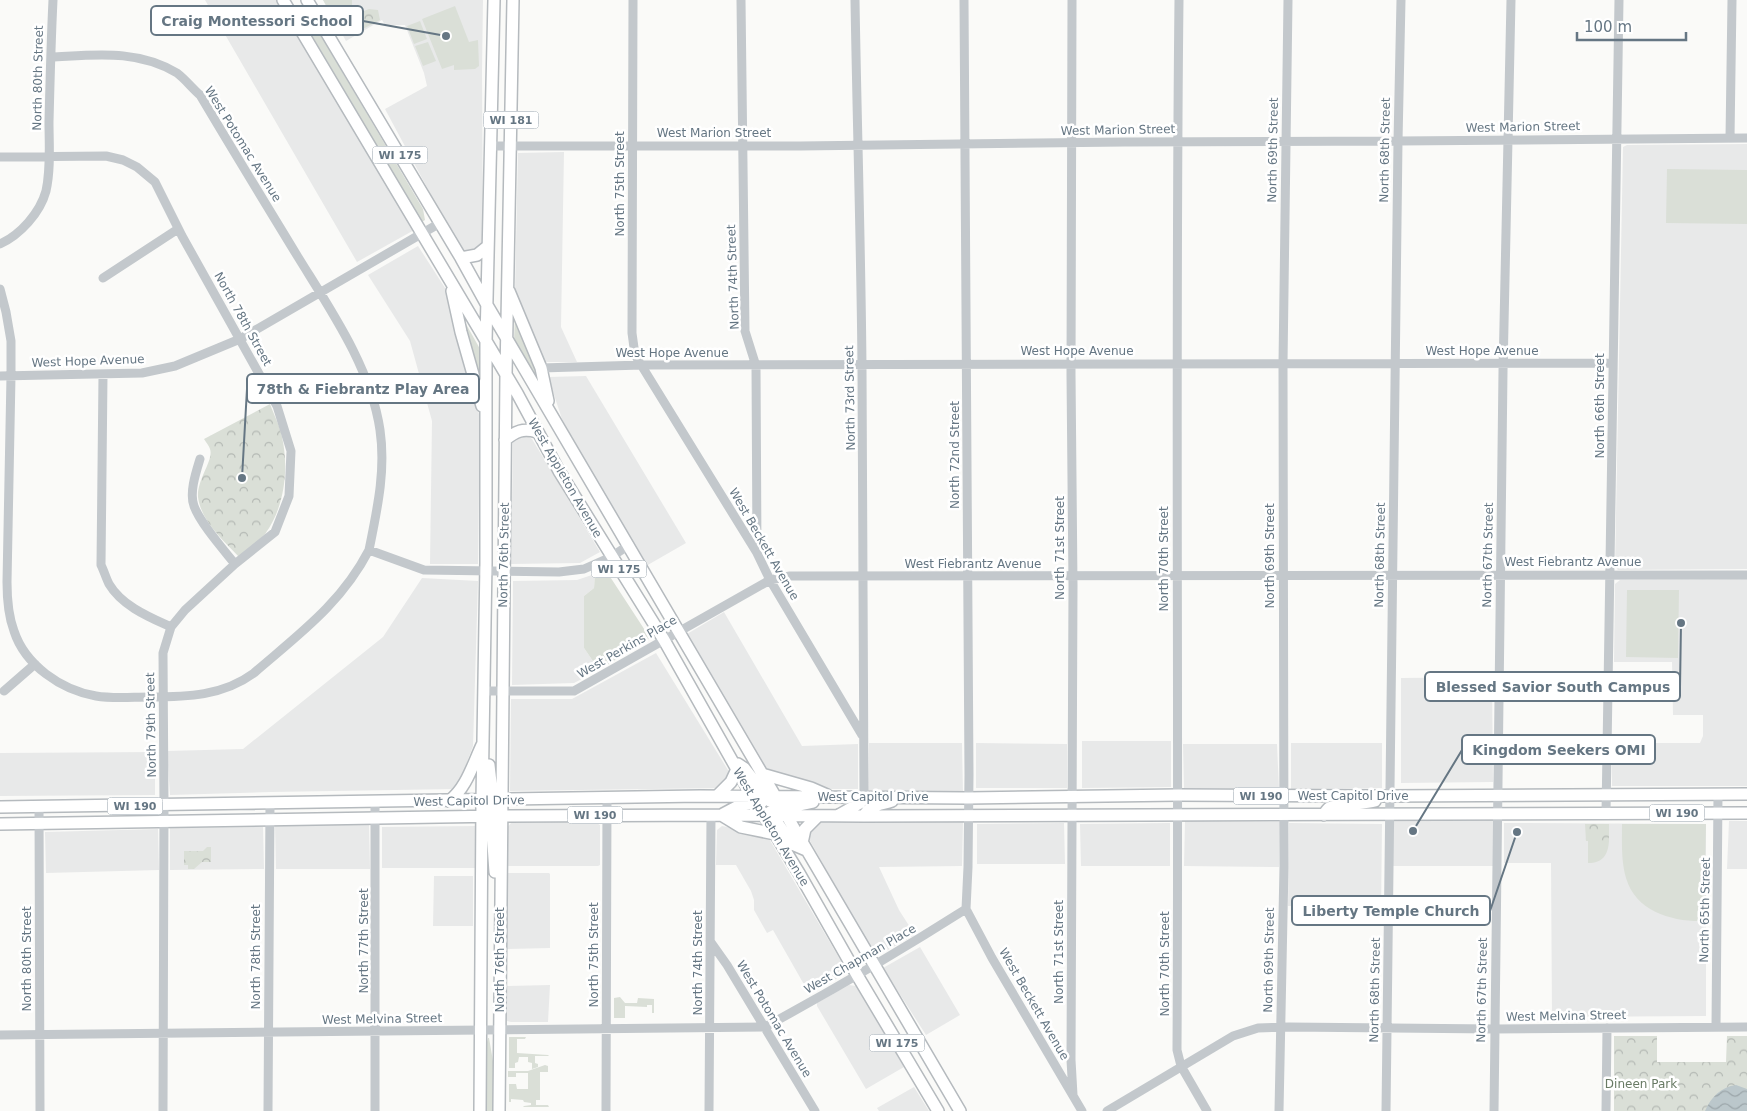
<svg xmlns="http://www.w3.org/2000/svg" width="1747" height="1111" viewBox="0 0 1747 1111" font-family="'DejaVu Sans',sans-serif">
<defs>
<pattern id="forest-crowns" width="20" height="18" patternUnits="userSpaceOnUse" patternTransform="scale(1.25)"><rect width="20" height="18" fill="#dadfd7"/><path d="M2 6a3 3 0 1 1 6 0M12 15a3 3 0 1 1 6 0" fill="none" stroke="#b4b9b4"/></pattern>
<pattern id="water-waves" width="16" height="10" patternUnits="userSpaceOnUse" patternTransform="scale(1.25)"><rect width="16" height="10" fill="#bbc7cb"/><path d="M0 5q4-4 8 0t8 0" fill="none" stroke="#9ca6aa"/></pattern>
</defs>
<rect width="100%" height="100%" fill="#fafaf8"/>
<path fill="#e8e9e9" d="M205 0H283L416 229 357 262Z
M323 0H483L482 71 483 239V245L479 250 468 253 460 249 385 109 427 86 424 73 405 25H385L382 20 346 41Z
M1747 144V569L1618 570 1615 567 1623 147 1627 145Z
M564 152 561 327 577 362H543L515 291 518 153Z
M418 246 447 291 480 418 478 564H430L432 421 410 341 368 275Z
M586 376 686 543 646 566 590 473 562 419 548 377Z
M524 433 532 439 600 552 580 563 511 564 513 442 516 437Z
M595 574 594 588 584 596V648L599 670 574 683 512 685 513 581 577 580Z
M422 578 478 581 473 746 457 789 271 792 170 795 167 751 243 749 383 637Z
M1747 579V786H1612V743H1700L1703 736V715H1673L1672 662H1614L1615 584 1620 580Z
M724 612 802 746 858 744V789H825L769 774 687 634Z
M656 653 731 775 722 788 510 791 511 699H572Z
M1492 677 1493 782 1401 783V678Z
M1082 741H1171V787L1082 788Z
M869 743H962L963 793 868 791Z
M976 743 1067 744V788H976Z
M1291 743H1382V788L1291 789Z
M1183 744H1277L1279 789 1184 788Z
M155 752V795L0 796V753Z
M1393 817 1493 818V866H1393Z
M819 821H963L962 866 879 867 899 910 915 935 875 957 809 839 814 824Z
M1185 821 1280 822 1279 867 1184 866Z
M1729 821H1747V869H1727Z
M595 822 600 825V865L598 866H506L507 828 511 823Z
M1064 823 1065 864H977V824Z
M1170 823V866H1081L1080 824Z
M1289 823 1382 824 1381 915H1337L1336 907 1288 906Z
M1504 823 1706 824V1016L1552 1017 1551 863H1504Z
M369 824 370 869H276L275 825Z
M477 826V868H382V827Z
M722 826 764 834 768 837 845 968 846 971 844 974 810 995 773 930 767 933 754 910V900L751 891 736 865H716L717 830Z
M263 827 264 869 170 870V828Z
M158 829 159 870 46 873 45 832Z
M508 873H549L550 874V948L506 949V874Z
M434 876H473V926H433Z
M920 947 960 1015 926 1035 883 968Z
M550 985 548 1022H511L507 1021 506 1017V986Z
M849 985 856 986 904 1067 866 1089 817 1006V1003Z
M914 1087 929 1111H879L877 1108Z"/>
<path fill="#dadfd7" d="M323 0H352V10L344 19 345 30 343 35Z
M455 6 469 42 478 40 479 66 475 69 454 70V65L442 69 422 19Z
M420 21 427 39 414 44 407 26Z
M317 29 423 209 425 220 422 222 311 34V32Z
M428 42 436 61 423 66 415 46Z
M1667 169 1747 170V224L1666 223Z
M515 314 540 384 514 340Z
M461 315 480 349V387Z
M605 569 650 638 599 670 584 648V596L594 588 595 574Z
M1627 590H1679L1678 658 1626 657Z
M1622 824H1706L1704 921C1673 922 1636 912 1626 878 1621 861 1622 842 1622 824Z
M1588 841H1609C1608 855 1603 863 1588 863Z
M620 997 625 1003H637L638 998 654 999V1013H652V1005H647V1007L625 1006V1018H614V998Z
M509 1037H526L525 1039H517V1053L548 1055 549 1056H535V1063L538 1064V1067L532 1069V1063L528 1062V1057H519L518 1062 515 1063V1068H509Z
M488 1038H489L493 1061V1111H485L486 1046Z
M545 1065 548 1066V1072H540V1100H536V1105H548L549 1107H523L524 1106 531 1105V1103L524 1102 523 1100 511 1099V1102H509V1084H516L517 1089H528V1073H516V1077H508V1071H528Z"/>
<path fill="url(#forest-crowns)" d="M369 9 378 10 380 20 361 30 353 26 354 15Z
M270 404C274 415 280 426 282 437 289 468 285 507 265 534 259 542 247 549 239 557 223 540 201 521 198 497 197 479 214 460 210 449 209 446 206 442 204 439Z
M1585 824H1609V841H1586Z
M207 847H211V862H202L194 869H188V865H184V851H203Z
M1614 1036H1657V1062H1726L1727 1036H1747V1111H1614Z"/>
<path fill="url(#water-waves)" d="M1736 1085 1747 1089V1111H1705C1711 1097 1721 1087 1736 1085Z"/>
<g fill="none" stroke-linecap="round" stroke-linejoin="round">
<defs>
<path id="major" d="M283 0 517 393 559 471 664 640 752 796 799 873 857 975 938 1111
M307 0 461 258 487 305 960 1111
M461 258 477 255 488 246
M452 291 461 332 482 406
M509 291 541 368 548 401
M505 440C516 431 523 428 537 432
M738 764 744 768 770 801
M489 765 493 800 496 806
M762 774 811 788 827 795
M717 796 731 782 737 769
M449 801C466 789 473 764 482 745
M0 807 700 796 968 798 1178 795 1389 796 1747 794
M775 810 813 802
M488 811 491 816 495 872
M770 812 792 844 806 850
M723 814 740 805 762 802
M1324 815C1325 812 1327 810 1329 808 1336 804 1364 804 1375 801
M723 816 741 827 775 834
M837 816 860 803 864 797
M864 816C870 804 880 805 892 801
M0 824 502 816 721 815 864 816 1747 813
M802 843 805 829 818 816
M480 1111 482 800 486 563V341L494 0
M499 1111 506 374 513 0"/>
</defs>
<use href="#major" stroke="#b5babe" stroke-width="14"/>
<path stroke="#c3c8cc" stroke-width="9" d="M633 0 632 333 635 355 757 553 770 580 862 735
M741 0 745 331 756 366 757 553
M855 0C857 123 861 246 862 368 864 511 862 654 864 797
M964 0 969 775 968 867 966 909
M1072 0 1071 374 1073 585 1071 1060 1073 1095
M1179 0C1175 350 1179 700 1177 1050L1181 1066 1207 1111
M51 57C95 55 137 49 177 73 185 79 192 88 200 95 232 149 265 203 298 257 330 309 371 368 380 430 386 471 377 510 369 550
M1730 138 1732 0
M490 146H800L1125 142 1398 141 1747 138
M0 157 106 156 123 160 137 167 155 182 182 236 277 406 291 451 289 496 275 532 235 564 185 610 171 627 163 653 164 805 163 1111
M0 244C20 235 40 213 46 191 51 169 49 144 49 122 50 81 51 41 53 0
M103 278 178 229
M0 289 6 312 11 341V376L7 582C7 599 8 615 14 631 25 665 61 690 96 696 113 699 132 697 149 697 187 697 223 696 254 673 299 634 341 604 369 550L424 570 559 572 584 569 611 557 629 545
M541 368 642 365 1612 363
M103 375 101 565C104 571 106 578 109 584 122 606 149 617 171 627
M0 376 142 373 175 366 240 339 440 223
M200 459C196 472 189 493 194 506 200 523 223 549 235 564
M4 691 35 664
M485 691H574L770 580 790 576 1747 575
M39 807 40 1111
M1606 813 1619 0
M966 909 992 958 1082 1111
M710 941 727 965 815 1111
M1716 1027 1718 794
M0 1035 765 1027C833 990 900 951 966 909
M268 1111 270 804
M375 1111V802
M606 1111 607 798
M709 1111 711 815
M1107 1111 1233 1036 1258 1028 1289 1027 1494 1029 1747 1027
M1279 1111 1284 867 1283 363 1288 0
M1386 1111 1398 141 1401 0
M1494 1111 1503 371 1511 0
M1606 1111 1607 1028"/>
<use href="#major" stroke="#fff" stroke-width="11"/>
</g>
<g text-anchor="middle" stroke-width="5" stroke-linejoin="round" paint-order="stroke">
<g fill="#fff" stroke="#939fa8" stroke-width="1">
<rect x="483.5" y="111.5" width="55" height="17" rx="4"/>
<rect x="372.5" y="146.5" width="55" height="17" rx="4"/>
<rect x="591.5" y="560.5" width="55" height="17" rx="4"/>
<rect x="1233.5" y="787.5" width="55" height="17" rx="4"/>
<rect x="107.5" y="797.5" width="55" height="17" rx="4"/>
<rect x="1649.5" y="804.5" width="55" height="17" rx="4"/>
<rect x="567.5" y="806.5" width="55" height="17" rx="4"/>
<rect x="869.5" y="1034.5" width="55" height="17" rx="4"/>
</g>
<g font-size="11" font-weight="bold" fill="#657683">
<text x="511" y="124">WI 181</text>
<text x="400" y="159">WI 175</text>
<text x="619" y="573">WI 175</text>
<text x="1261" y="800">WI 190</text>
<text x="135" y="810">WI 190</text>
<text x="1677" y="817">WI 190</text>
<text x="595" y="819">WI 190</text>
<text x="897" y="1047">WI 175</text>
</g>
<g font-size="12" fill="#657683" stroke="#fff">
<text transform="translate(38 78) rotate(-89)" y="4">North 80th Street</text>
<text transform="translate(1523 127) rotate(-1)" y="4">West Marion Street</text>
<text transform="translate(1118 130) rotate(-1)" y="4">West Marion Street</text>
<text x="714" y="137">West Marion Street</text>
<text transform="translate(243 144) rotate(58)" y="4">West Potomac Avenue</text>
<text transform="translate(1273 150) rotate(-89)" y="4">North 69th Street</text>
<text transform="translate(1385 150) rotate(-89)" y="4">North 68th Street</text>
<text transform="translate(620 184) rotate(-90)" y="4">North 75th Street</text>
<text transform="translate(733 277) rotate(-92)" y="4">North 74th Street</text>
<text transform="translate(243 319) rotate(61)" y="4">North 78th Street</text>
<text x="1077" y="355">West Hope Avenue</text>
<text x="1482" y="355">West Hope Avenue</text>
<text x="672" y="357">West Hope Avenue</text>
<text transform="translate(88 361) rotate(-2)" y="4">West Hope Avenue</text>
<text transform="translate(850 398) rotate(-91)" y="4">North 73rd Street</text>
<text transform="translate(1600 406) rotate(-90)" y="4">North 66th Street</text>
<text transform="translate(955 455) rotate(-90)" y="4">North 72nd Street</text>
<text transform="translate(565 478) rotate(60)" y="4">West Appleton Avenue</text>
<text transform="translate(764 544) rotate(60)" y="4">West Beckett Avenue</text>
<text transform="translate(1060 548) rotate(-90)" y="4">North 71st Street</text>
<text transform="translate(504 555) rotate(-89)" y="4">North 76th Street</text>
<text transform="translate(1380 555) rotate(-89)" y="4">North 68th Street</text>
<text transform="translate(1488 555) rotate(-89)" y="4">North 67th Street</text>
<text transform="translate(1270 556) rotate(-90)" y="4">North 69th Street</text>
<text transform="translate(1164 559) rotate(-90)" y="4">North 70th Street</text>
<text x="1573" y="566">West Fiebrantz Avenue</text>
<text x="973" y="568">West Fiebrantz Avenue</text>
<text transform="translate(627 647) rotate(-30)" y="4">West Perkins Place</text>
<text transform="translate(151 725) rotate(-91)" y="4">North 79th Street</text>
<text x="1353" y="800">West Capitol Drive</text>
<text x="873" y="801">West Capitol Drive</text>
<text transform="translate(469 801) rotate(-1)" y="4">West Capitol Drive</text>
<text transform="translate(771 827) rotate(59)" y="4">West Appleton Avenue</text>
<text transform="translate(1705 910) rotate(-89)" y="4">North 65th Street</text>
<text transform="translate(364 941) rotate(-90)" y="4">North 77th Street</text>
<text transform="translate(1059 952) rotate(-90)" y="4">North 71st Street</text>
<text transform="translate(594 955) rotate(-90)" y="4">North 75th Street</text>
<text transform="translate(256 957) rotate(-90)" y="4">North 78th Street</text>
<text transform="translate(27 959) rotate(-90)" y="4">North 80th Street</text>
<text transform="translate(860 959) rotate(-30)" y="4">West Chapman Place</text>
<text transform="translate(500 960) rotate(-90)" y="4">North 76th Street</text>
<text transform="translate(1269 960) rotate(-89)" y="4">North 69th Street</text>
<text transform="translate(698 963) rotate(-90)" y="4">North 74th Street</text>
<text transform="translate(1165 964) rotate(-90)" y="4">North 70th Street</text>
<text transform="translate(1375 990) rotate(-89)" y="4">North 68th Street</text>
<text transform="translate(1482 990) rotate(-89)" y="4">North 67th Street</text>
<text transform="translate(1034 1004) rotate(60)" y="4">West Beckett Avenue</text>
<text transform="translate(1566 1016) rotate(-1)" y="4">West Melvina Street</text>
<text transform="translate(382 1019) rotate(-1)" y="4">West Melvina Street</text>
<text transform="translate(774 1019) rotate(59)" y="4">West Potomac Avenue</text>
</g>
<g font-size="12" fill="#687a64" stroke="#fff">
<text x="1641" y="1088">Dineen Park</text>
</g>
</g>
<path fill="none" stroke="#657683" stroke-width="2" d="M446 36L363 21M242 478L247 389M1681 623L1680 687M1413 831L1462 750M1517 832L1490 911"/>
<g fill="#657683" stroke="#fff" stroke-width="2">
<circle cx="446" cy="36" r="5"/>
<circle cx="242" cy="478" r="5"/>
<circle cx="1681" cy="623" r="5"/>
<circle cx="1413" cy="831" r="5"/>
<circle cx="1517" cy="832" r="5"/>
</g>
<g fill="#fff" stroke="#657683" stroke-width="2">
<rect x="151" y="6" width="212" height="29" rx="5"/>
<rect x="247" y="374" width="232" height="29" rx="5"/>
<rect x="1425" y="672" width="255" height="29" rx="5"/>
<rect x="1462" y="735" width="193" height="29" rx="5"/>
<rect x="1292" y="896" width="198" height="29" rx="5"/>
</g>
<g font-size="14" text-anchor="middle" font-weight="bold" fill="#657683">
<text x="257" y="26">Craig Montessori School</text>
<text x="363" y="394">78th &amp; Fiebrantz Play Area</text>
<text x="1553" y="692">Blessed Savior South Campus</text>
<text x="1559" y="755">Kingdom Seekers OMI</text>
<text x="1391" y="916">Liberty Temple Church</text>
</g>
<path d="M1577 32v8h109v-8" fill="none" stroke="#657683" stroke-width="2.5"/>
<text x="1584" y="32" font-size="15" fill="#657683" stroke="#ffffff" stroke-width="4" paint-order="stroke">100 m</text>
</svg>
